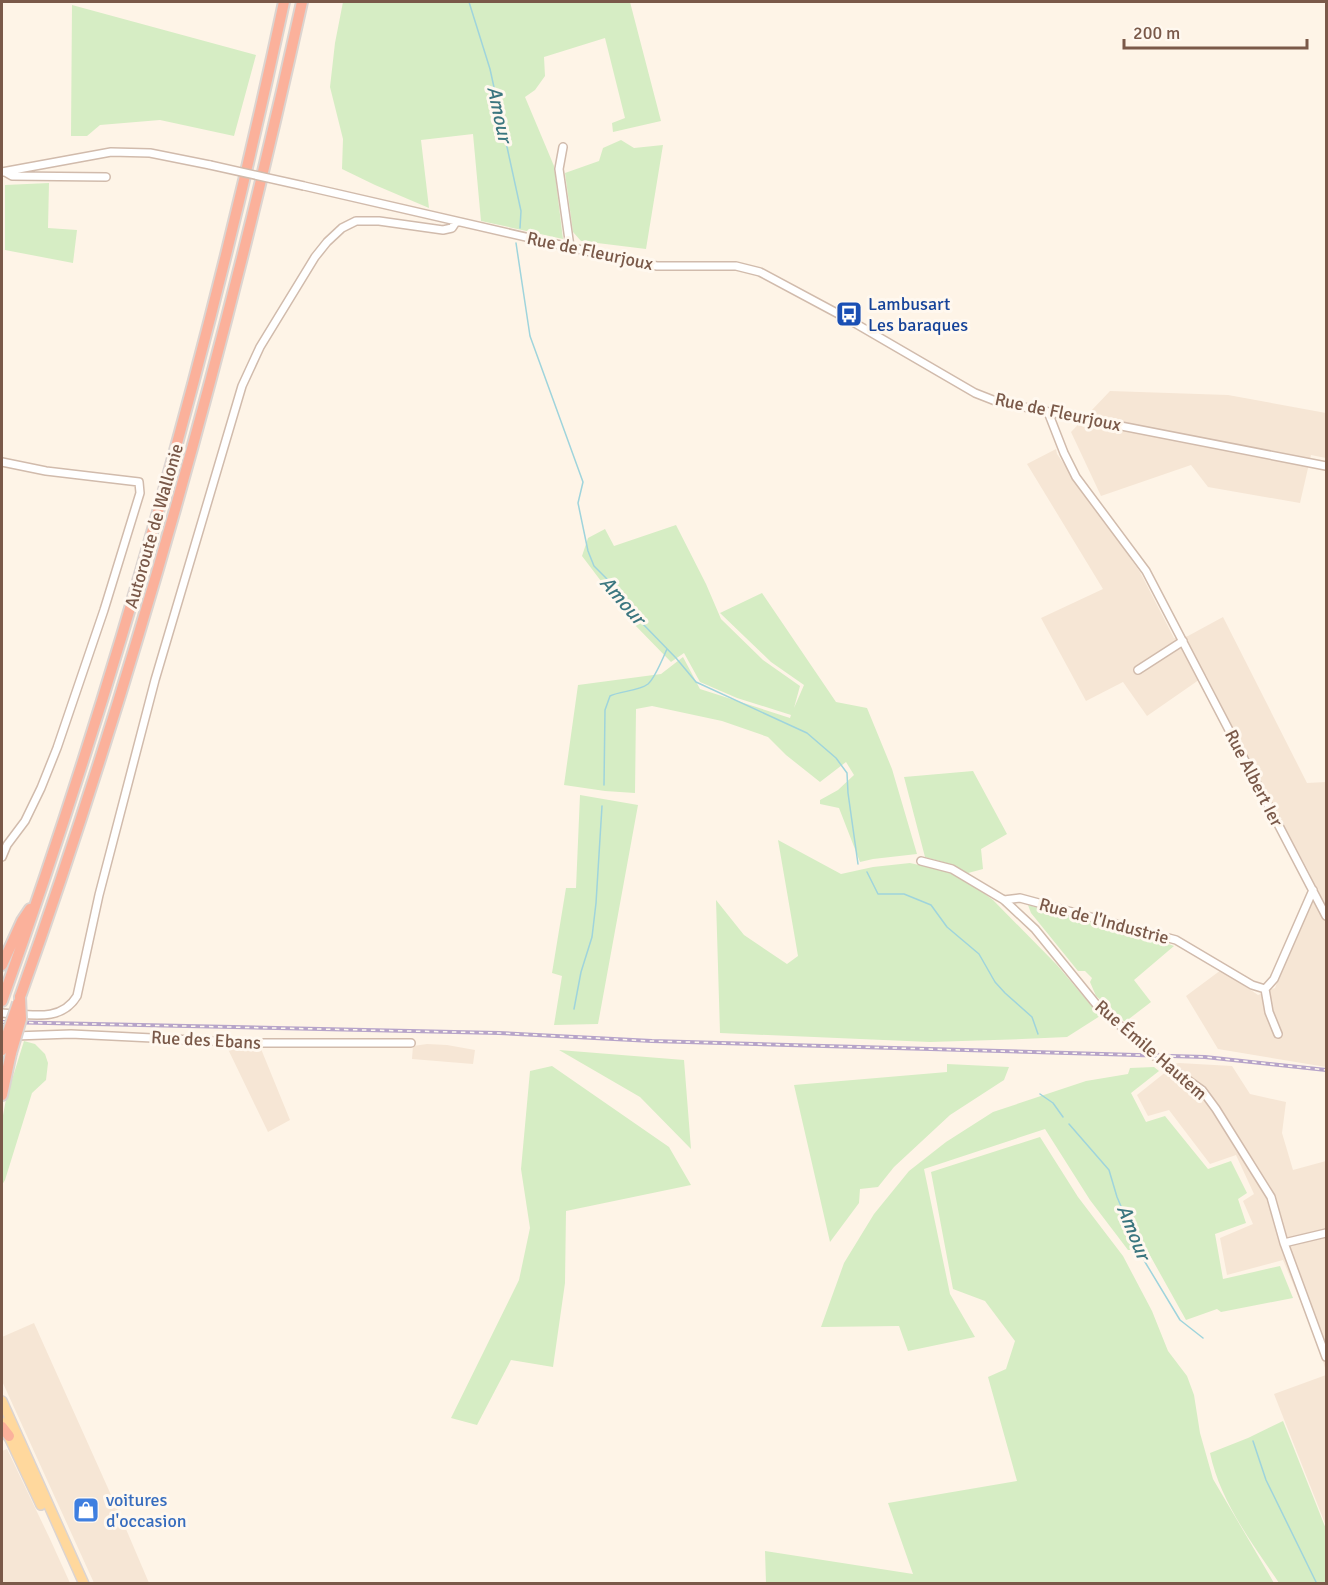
<svg xmlns="http://www.w3.org/2000/svg" width="1328" height="1585" viewBox="0 0 1328 1585" font-family="Signika,sans-serif">
<rect width="100%" height="100%" fill="#fef4e7"/>
<path fill="#f6e6d5" d="M1110 391 1228 395 1326 413V458L1311 455 1300 503 1208 487 1191 465 1101 496 1071 432Z
M1056 449 1057 454 1140 572 1174 638 1188 636 1223 617 1307 783 1326 782V1067L1218 1049 1186 996 1221 970 1258 995 1275 988 1312 890 1310 874 1252 767 1206 675 1147 716 1123 682 1086 701 1041 618 1103 589 1027 464Z
M259 1044 290 1120 268 1132 226 1045Z
M427 1044 447 1045 475 1050 473 1064 412 1059 413 1046Z
M1179 1063 1232 1066 1250 1094 1286 1102 1282 1133 1293 1170 1326 1161V1371L1317 1341 1283 1260 1227 1275 1220 1238 1253 1224 1243 1201 1254 1194 1236 1155 1210 1164 1169 1110 1148 1116 1137 1095 1167 1071 1161 1066Z
M34 1323 120 1515 149 1583H94L2 1381V1337Z
M1326 1375V1526L1274 1394Z
M7 1449 50 1539 70 1583H2V1451Z"/>
<path fill="#d6edc4" d="M343 2H630L661 121 613 132 612 123 625 118 605 38 544 57 545 76 535 90 525 97 554 166 563 239 481 221 473 134 421 140 429 208 375 185 342 169 343 139 330 87 335 43Z
M72 5 256 55 234 136 160 120 100 125 87 136H71Z
M621 140 634 148 663 145 646 249 581 241 573 232 565 173 599 161 603 148Z
M49 183 48 228 77 230 73 263 5 250V185Z
M676 525 706 584 721 619 763 660 800 686 794 708 804 685 771 662 720 613 762 593 836 702 867 708 892 769 917 854 873 859 860 862 839 808 820 804V800L838 790 854 775 846 762 820 782 786 755 768 737 722 721 652 706 636 709 635 793 605 791 564 785 578 685 661 674 683 657 700 689 790 718 791 715 737 698 700 682 684 653 671 662 632 622 582 556 588 538 605 529 614 546Z
M973 771 1007 834 981 849 983 869 968 873 950 864 925 857 904 777Z
M580 795 638 805 598 1024 554 1025 562 976 552 973 566 888H576Z
M778 840 841 874 873 867 910 863 956 873 993 900 1057 965 1100 1016 1067 1037 1022 1039 930 1042 720 1033 716 900 744 935 787 964 798 956Z
M1028 905C1076 920 1127 927 1174 946L1134 980 1151 1002 1125 1022 1096 996 1090 982 1092 978 1085 971H1078L1031 913Z
M24 1041 35 1044 45 1054 48 1063 46 1080 32 1093 5 1180 2 1185V1121L6 1099Z
M559 1050 684 1060 691 1149 640 1097Z
M947 1064 1009 1067 1004 1080 950 1115 894 1167 878 1187 860 1189 859 1203 830 1242 794 1085 947 1072Z
M552 1066 669 1147 691 1185 566 1211 565 1283 553 1367 511 1360 477 1425 451 1418 519 1280 530 1228 521 1169 530 1071Z
M1154 1067 1159 1071 1131 1093 1146 1122 1165 1116 1208 1169 1231 1161 1247 1193 1238 1199 1246 1223 1215 1234 1223 1279 1280 1266 1293 1298 1221 1312 1217 1309 1186 1320 1147 1250H1128L1090 1200 1045 1129 924 1169 950 1294 975 1337 908 1351 899 1326 821 1327 844 1263 874 1214 909 1171 946 1142 993 1112 1086 1081 1128 1074 1130 1068Z
M1040 1137 1078 1197 1123 1256 1152 1311 1168 1351 1187 1376 1194 1395 1200 1433 1213 1479 1274 1583H766L765 1551 913 1574 888 1503 1017 1481 988 1377 1006 1369 1015 1341 985 1301 953 1289 931 1172Z
M1283 1421 1326 1529V1583H1279C1252 1543 1220 1501 1210 1453L1248 1438Z"/>
<g fill="none" stroke-linecap="round" stroke-linejoin="round">
<path stroke="#9fd4dc" stroke-width="1.5" d="M469 2 490 69 521 211 520 228
M516 243 530 336 583 482 578 503 588 551 594 566 619 591 641 622 676 658 696 682 807 733 836 758 847 773 848 793 858 864
M604 785 605 710 610 696C620 691 639 691 648 684 655 678 663 658 667 649
M867 872 878 894H904L931 905 947 927 979 954 995 982 1005 993 1032 1017 1038 1034
M574 1009 581 972 592 937 596 903 602 806
M1040 1094 1053 1103 1063 1117
M1069 1124 1109 1170 1117 1197 1145 1262 1180 1320 1203 1338
M1253 1441 1266 1480 1317 1584"/>
<defs>
<path id="minor" d="M563 147 559 169 570 247
M2 172 111 152 150 153 210 165
M5 172 12 176 106 177
M304 186 634 262 657 266H736L760 272 846 318 975 393 998 402 1326 466
M1048 412 1064 453 1076 477 1146 571 1326 916
M2 462 46 471 139 482 140 493 104 610 57 748 41 788 25 821 7 845 2 857
M1138 670 1183 641
M921 861 952 869 1004 900 1035 929 1096 1004 1153 1055 1202 1090 1216 1109 1271 1197 1284 1243 1326 1357
M1004 900 1020 898 1176 940 1252 985 1265 989
M2 1013C29 1014 61 1023 77 996L99 895 155 680 242 386 260 347 315 257 327 242 342 228 356 221H379L443 230 452 228 456 222
M1278 1034 1269 1012 1265 989 1274 979 1313 890
M15 1036 71 1034 254 1043H411
M1284 1243 1326 1233"/>
<path id="major" d="M2 1401 84 1584
M2 1422 41 1505"/>
<path id="highway" d="M2 965 22 921 30 909
M20 997C136 671 228 339 302 2
M2 1001C118 675 212 341 284 2
M2 1095 11 1053
M2 1427 9 1436"/>
</defs>
<use href="#minor" stroke="#d1bbac" stroke-width="10"/>
<use href="#major" stroke="#dcd4d0" stroke-width="12"/>
<use href="#highway" stroke="#dcd4d0" stroke-width="14"/>
<use href="#minor" stroke="#fff" stroke-width="7"/>
<use href="#major" stroke="#ffd89d" stroke-width="9"/>
<use href="#highway" stroke="#fbb19b" stroke-width="10"/>
<defs>
<path id="rail" d="M2 1022 499 1033 652 1041 1205 1057 1326 1070"/>
</defs>
<use href="#rail" stroke="#b7a4c9" stroke-width="4"/>
<use href="#rail" stroke="#fff8ef" stroke-width="1.5" stroke-dasharray="4.5" stroke-linecap="butt"/>
<defs>
<path id="minor-bridge" d="M210 165 304 186"/>
<path id="highway-bridge" d="M2 1050 18 1003
M11 1053 21 1019 20 997"/>
</defs>
<use href="#minor-bridge" stroke="#d1bbac" stroke-width="10" stroke-linecap="butt"/>
<use href="#highway-bridge" stroke="#dcd4d0" stroke-width="14" stroke-linecap="butt"/>
<use href="#minor-bridge" stroke="#fff" stroke-width="7"/>
<use href="#highway-bridge" stroke="#fbb19b" stroke-width="10"/>
</g>
<defs>
<symbol id="bus-square" viewBox="-11 -11 22 22"><rect x="-9" y="-9" width="18" height="18" rx="4" fill="#1a4fb4" stroke="#fff8ef"/><path d="M-5-6H5V4H4V6H2V4H-2V6H-4V4H-5ZM-3.5-4V0h7V-4ZM-3.5 1.2v1.5H-2V1.2ZM2 1.2v1.5H3.5V1.2Z" fill="#fff"/></symbol>
<symbol id="shop-square" viewBox="-11 -11 22 22"><rect x="-9" y="-9" width="18" height="18" rx="4" fill="#3f7fe0" stroke="#fff8ef"/><path d="M-5-2.5h2.3a2.7 3.5 0 0 1 5.4 0H5L5.5 6h-11ZM-1.5-2.5h3a1.5 2.3 0 0 0-3 0Z" fill="#fff"/></symbol>
</defs>
<g fill-rule="evenodd">
<use href="#bus-square" x="834" y="299" width="30" height="30"/>
<use href="#shop-square" x="71" y="1495" width="30" height="30"/>
</g>
<g text-anchor="middle" stroke-width="6" stroke-linejoin="round" paint-order="stroke">
<g font-size="18" fill="#7a5949" stroke="#fff8ef">
<text transform="translate(590 251) rotate(12)" y="6">Rue de Fleurjoux</text>
<text transform="translate(1058 412) rotate(12)" y="6">Rue de Fleurjoux</text>
<text transform="translate(154 526) rotate(-74)" y="6">Autoroute de Wallonie</text>
<text transform="translate(1254 778) rotate(63)" y="6">Rue Albert Ier</text>
<text transform="translate(1104 921) rotate(15)" y="6">Rue de l'Industrie</text>
<text transform="translate(206 1040) rotate(3)" y="6">Rue des Ebans</text>
<text transform="translate(1151 1050) rotate(41)" y="6">Rue Émile Hautem</text>
</g>
<g font-size="18" fill="#164399" stroke="#fff8ef" text-anchor="start">
<text x="868" y="310">Lambusart<tspan x="868" dy="21">Les baraques</tspan></text>
</g>
<g font-size="18" fill="#366cbe" stroke="#fff8ef" text-anchor="start">
<text x="106" y="1506">voitures<tspan x="106" dy="21">d'occasion</tspan></text>
</g>
<g font-size="20" font-style="italic" fill="#3b767f" stroke="#fff8ef">
<text transform="translate(500 114) rotate(78)" y="7">Amour</text>
<text transform="translate(623 600) rotate(49)" y="7">Amour</text>
<text transform="translate(1134 1232) rotate(68)" y="7">Amour</text>
</g>
</g>
<rect width="1328" height="1585" fill="none" stroke="#7a5949" stroke-width="6"/>
<path d="M1124 39v9h183v-9" fill="none" stroke="#7a5949" stroke-width="3"/>
<text x="1133" y="39" font-size="18" fill="#7a5949" stroke="#fff8ef" stroke-width="4.5" paint-order="stroke">200 m</text>
</svg>
